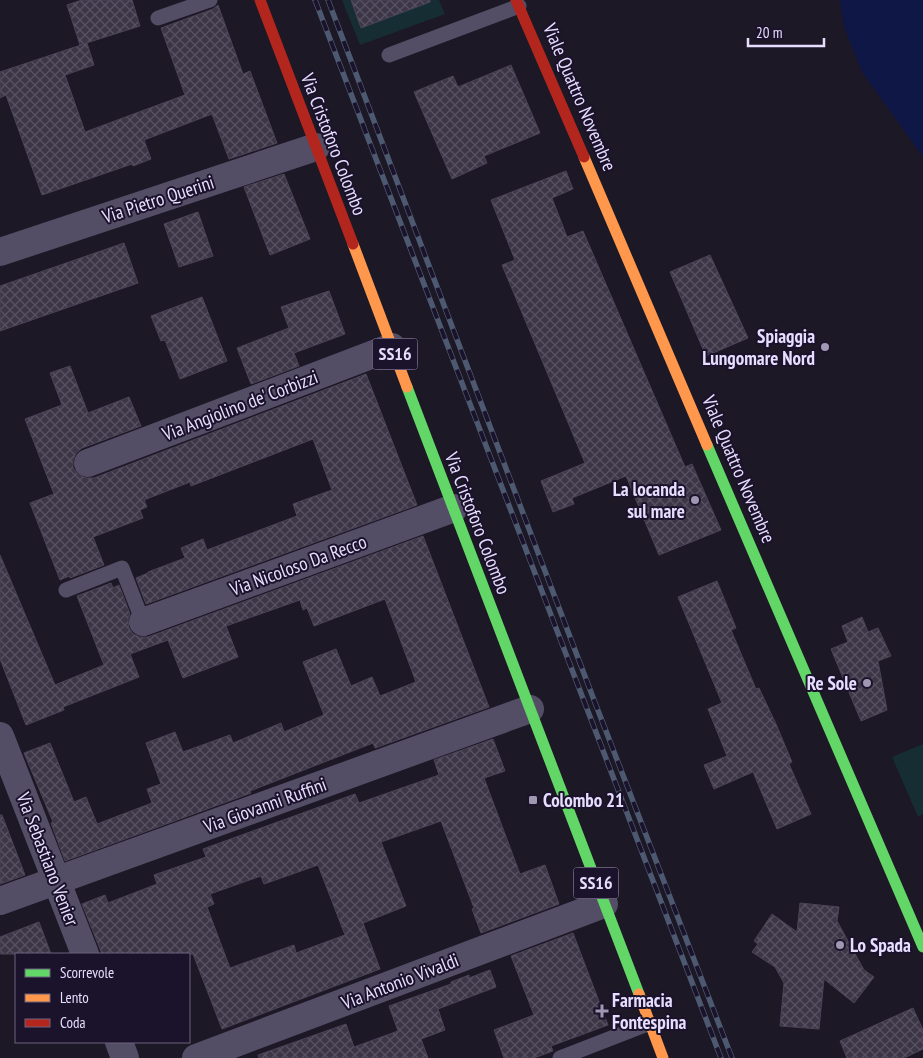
<svg xmlns="http://www.w3.org/2000/svg" width="923" height="1058" viewBox="0 0 923 1058" font-family="'PT Sans Narrow',sans-serif">
<defs>
<pattern id="building-cross-hatch" width="8" height="8" patternUnits="userSpaceOnUse" patternTransform="scale(1.25)"><rect width="8" height="8" fill="#3c3646"/><path d="M0 0l8 8M0 8l8-8" fill="none" stroke="#585362"/></pattern>
</defs>
<rect width="100%" height="100%" fill="#1c1825"/>
<path fill="#162d33" d="M342 0H351L361 28 398 14 393 0H439L445 14 360 45Z
M923 744V814L918 817 892 757Z"/>
<path fill="#0e1746" d="M840 0H923V157L862 72 844 27Z"/>
<path fill="url(#building-cross-hatch)" stroke="#4b4358" fill-rule="evenodd" d="M82 0H132L140 26 80 45 67 5Z
M351 0H430V2L361 28Z
M218 5 243 74 250 71 277 143 229 159 212 114 144 140 151 159 133 166 132 164 42 195 6 95 0 98V72L87 43 94 65 65 75 85 132 185 95 161 28 213 9Z
M511 65 540 133 484 156 487 163 452 179 414 92 453 76 458 87Z
M566 171 573 189 552 198 567 237 583 231 685 467 692 464 721 530 659 555 626 476 572 498 574 504 553 512 541 481 585 463 502 265 515 260 491 200Z
M284 174 310 239 270 255 244 187Z
M198 212 213 256 179 267 164 224Z
M124 243 138 283 0 331V286Z
M710 255 748 338 706 356 670 272Z
M329 291 345 334 294 353 299 366 251 384 237 348 289 328 281 307Z
M202 297 227 361 180 379 165 340 161 341 151 316Z
M70 366 88 413 129 397 141 426 82 448 76 453 73 460V468L79 475 86 478H94L366 374 417 505 146 604 136 578 148 573V572L185 558 181 548 203 539 207 550 297 516 293 504 332 490 313 439 191 486 190 482 144 500 147 507 140 510 143 518 93 537 104 565 70 578 69 576 60 580 30 503 54 494 25 419 62 405 50 373Z
M423 536 489 707 375 748 373 743 250 791 251 793 65 861 51 823 53 822 24 753 50 743 74 802 86 797 97 824 152 803 147 789 161 784 146 743 175 732 183 752 230 735 233 743 281 723 284 732 324 715 303 662 336 649 351 686 372 677 380 696 416 682 385 599 314 626 307 608 303 610 300 600 226 626 238 657 183 678 168 640 130 654 139 677 63 707 64 710 26 725 0 659V555L55 685 104 665 77 596 111 583 113 588 119 585 130 614 128 620 129 628 133 634 140 637H148Z
M717 581 736 628 731 630 756 689 759 688 776 724 792 762 789 764 811 814 777 829 753 772 714 789 704 765 727 756 708 709 722 703 678 597Z
M862 617 868 632 878 628 891 656 878 661 887 710 861 721 831 649 848 642 842 626Z
M493 739 505 771 484 778 520 874 545 865 559 904 481 933 472 909 474 908 441 821 381 842 406 906 363 923 380 969 222 1029 193 954H102L82 904 105 895 108 903 157 884 154 875 206 857 203 849 355 794 359 803 439 775 434 760ZM318 865 345 935 296 953 294 945 230 968 207 907 214 904 210 894 261 876 264 884Z
M0 815H2L25 875 0 884Z
M800 903 839 907 837 921 864 970 874 977 854 1003 824 979 819 1029 780 1026 784 983 775 967 752 952 758 944 754 941 772 914 797 932Z
M39 922 51 954H0V937Z
M573 933 608 1025 551 1046 553 1051 534 1058H504L494 1030 534 1015 511 956Z
M490 970 496 987 438 1009 445 1030 421 1039 428 1058H259L258 1055 346 1024 354 1047 398 1031 389 1006 451 984V982L469 975V978Z
M913 1008 923 1030V1049L904 1058H847L840 1041Z"/>
<g fill="none" stroke-linecap="round" stroke-linejoin="round">
<path stroke="#534d66" stroke-width="15" d="M158 18 210 0
M389 55 519 6
M66 590 122 568 143 622
M560 1058 650 1023"/>
<path stroke="#534d66" stroke-width="28" d="M0 252 316 147
M88 463 392 347
M143 622 454 508
M0 736 85 954
M0 901 530 709
M119 1042 125 1058
M196 1058 604 904"/>
<path stroke="#63d668" stroke-width="11" d="M407 387 639 994
M707 445 923 947"/>
<path stroke="#ff974d" stroke-width="11" d="M584 157 707 445
M353 244 407 387
M639 994 663 1058"/>
<path stroke="#b3261e" stroke-width="11" d="M260 0 353 244
M516 0 584 157"/>
<defs>
<path id="rail" d="M315 0 721 1058
M328 0 594 700 732 1058"/>
</defs>
<use href="#rail" stroke="#4d5970" stroke-width="5.5"/>
<use href="#rail" stroke="#1b122b" stroke-width="4" stroke-dasharray="11" stroke-linecap="butt"/>
</g>
<g fill="#a098b2" stroke="#1b122b" stroke-width="2">
<circle cx="825" cy="347" r="5"/>
<circle cx="695" cy="500" r="5"/>
<circle cx="867" cy="683" r="5"/>
<rect x="528" y="795" width="10" height="10" rx="2.5"/>
<circle cx="840" cy="945" r="5"/>
<path d="M599.5 1003.5h5v5h5v5h-5v5h-5v-5h-5v-5h5z"/>
</g>
<g text-anchor="middle" stroke-width="4" stroke-linejoin="round" paint-order="stroke">
<g fill="#1b122b" stroke="#aaa0bf" stroke-width="1">
<rect x="372.5" y="338.5" width="45" height="31" rx="4"/>
<rect x="573.5" y="867.5" width="45" height="31" rx="4"/>
</g>
<g font-size="18" font-weight="bold" fill="#e7ddfe">
<text x="395" y="360">SS16</text>
<text x="596" y="889">SS16</text>
</g>
<g font-size="19" fill="#e7ddfe" stroke="#1b122b">
<text transform="translate(580 97) rotate(67)" y="7">Viale Quattro Novembre</text>
<text transform="translate(334 144) rotate(69)" y="7">Via Cristoforo Colombo</text>
<text transform="translate(158 199) rotate(-18)" y="7">Via Pietro Querini</text>
<text transform="translate(240 405) rotate(-21)" y="7">Via Angiolino de' Corbizzi</text>
<text transform="translate(739 469) rotate(67)" y="7">Viale Quattro Novembre</text>
<text transform="translate(478 523) rotate(69)" y="7">Via Cristoforo Colombo</text>
<text transform="translate(298 565) rotate(-20)" y="7">Via Nicoloso Da Recco</text>
<text transform="translate(265 805) rotate(-20)" y="7">Via Giovanni Ruffini</text>
<text transform="translate(48 859) rotate(69)" y="7">Via Sebastiano Venier</text>
<text transform="translate(400 981) rotate(-21)" y="7">Via Antonio Vivaldi</text>
</g>
<g font-size="19" font-weight="bold" fill="#e7ddfe" stroke="#1b122b" text-anchor="end">
<text x="815" y="343">Spiaggia<tspan x="815" dy="22">Lungomare Nord</tspan></text>
<text x="685" y="496">La locanda<tspan x="685" dy="22">sul mare</tspan></text>
<text x="857" y="690">Re Sole</text>
<text x="543" y="807" text-anchor="start">Colombo 21</text>
<text x="850" y="952" text-anchor="start">Lo Spada</text>
<text x="612" y="1007" text-anchor="start">Farmacia<tspan x="612" dy="22">Fontespina</tspan></text>
</g>
</g>
<rect x="15" y="953" width="175" height="90" fill="#1b122b" stroke="#6d637f"/>
<rect x="25" y="969" width="25" height="8" fill="#63d668" stroke="#6d637f"/>
<text x="60" y="978" font-size="15" fill="#e7ddfe">Scorrevole</text>
<rect x="25" y="994" width="25" height="8" fill="#ff974d" stroke="#6d637f"/>
<text x="60" y="1003" font-size="15" fill="#e7ddfe">Lento</text>
<rect x="25" y="1019" width="25" height="8" fill="#b3261e" stroke="#6d637f"/>
<text x="60" y="1028" font-size="15" fill="#e7ddfe">Coda</text>
<path d="M748 38v8h76v-8" fill="none" stroke="#e7ddfe" stroke-width="2.5"/>
<text x="756" y="38" font-size="15" fill="#e7ddfe" stroke="#1b122b" stroke-width="4" paint-order="stroke">20 m</text>
</svg>
